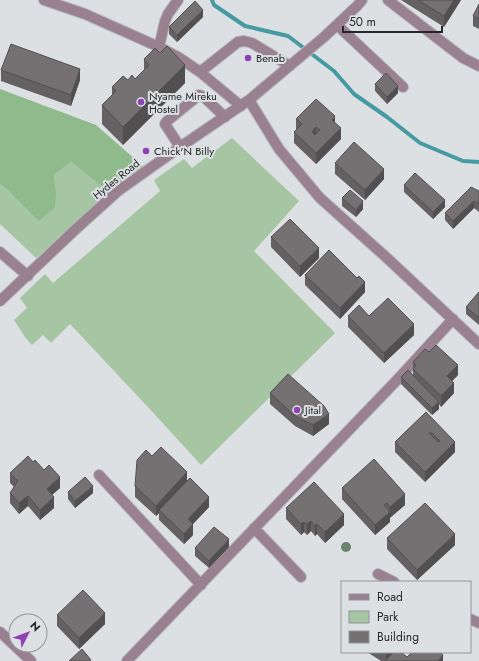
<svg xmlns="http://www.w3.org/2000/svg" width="479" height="661" viewBox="0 0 479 661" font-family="Jost,sans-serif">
<rect width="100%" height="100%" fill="#dde0e3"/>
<path fill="#a5c5a3" d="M232 138 299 201 254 251 335 333 201 465 147 406 70 324 51 343 43 335 32 345 25 337 14 320 27 308 20 298 45 274 53 283 160 191 154 180 184 159 192 168Z
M71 162 110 193 36 258 0 224V184L10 192 56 191 54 175Z"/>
<path fill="#8eba8c" d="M0 89 96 125 143 166 110 193 71 162 54 175 56 191 55 207 39 221 10 192 0 184Z"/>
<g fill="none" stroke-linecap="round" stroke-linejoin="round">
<path stroke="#469aa1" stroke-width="4" d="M212 0 214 5 245 26 288 36 334 71 354 94 387 117 420 143 463 161 479 162"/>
<defs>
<path id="minor" d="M44 0 85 14 159 47 178 57 200 72 241 106
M388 0 463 58 479 66
M337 25 403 87
M159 47 165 21 168 14 178 0
M200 72 238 42 244 41 252 43 290 66
M249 100 279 149 320 198 387 258 479 344
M180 147 165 124 166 122 199 95 202 96 205 98 225 117
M0 252 28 276
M0 301 77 228 118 191 180 147 249 100 324 37 357 6 362 0
M99 475 201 585
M254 528 301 577
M378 574 394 582
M470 619 479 623
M0 632 31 661
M127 661 398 379 453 319"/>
</defs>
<use href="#minor" stroke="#b8bbbe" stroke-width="12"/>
<use href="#minor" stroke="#9a8190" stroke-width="10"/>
</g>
<circle fill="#68846c" cx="346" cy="547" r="5"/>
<path fill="#656163" d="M401 0H461L444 27Z
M479 4V29L473 26V16Z
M203 17 177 42 169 34V27Z
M144 59 185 83 123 145 102 124V105L112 95V87L128 80 135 79 144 70Z
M1 70 80 80 71 106 1 81Z
M375 84 398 93 387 104 375 91Z
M296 119 335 123 341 139 316 164 294 143V132L296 130Z
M335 163 384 179 365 200 335 174Z
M404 185 445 207 433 219 404 192Z
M479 191V212L474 208 453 229 445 220V213Z
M342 198 363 209 356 217 342 206Z
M271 237 319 258 300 277 271 247Z
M305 275 357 278 365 292 340 319 305 285Z
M479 292V325L466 314V307Z
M348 316H369L414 335 384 363 348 327Z
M413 362 458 375 452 381 454 393 441 407 439 404V409L432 415 401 384V377L413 375Z
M270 393 329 424 313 436 295 426 270 404Z
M426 412 455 452 425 482 395 452V442Z
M152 456 187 480 209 507 193 524V535L184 544 159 520V513L156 516 135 497V486Z
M33 462 60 488 52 495 54 508 40 520 28 506 19 514 10 503V493L14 487 10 483V473Z
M342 488 405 505 390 517V522L375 535 342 499Z
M68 492 93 493 75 508 68 499Z
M286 508 344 525 325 543 317 534 315 536 311 531 307 535 304 532 301 535 286 519Z
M387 538 455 545 417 580 387 549Z
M229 547 209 568 195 556V548Z
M57 615 105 624 79 649 57 626Z
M367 652H401L407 657 431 653 443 661H381Z"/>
<path fill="#524f50" d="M454 0H461L444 27V16Z
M203 10V17L177 42V35Z
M185 65V83L123 145V127Z
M80 69V80L71 106V95Z
M398 86V93L387 104V97Z
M335 116V127L332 120Z
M316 127V138L312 132Z
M341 128V139L316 164V153Z
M384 169V179L365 200V190Z
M445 200V207L433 219V212Z
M363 201V209L356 217V210Z
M474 201V208L453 229V221Z
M319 248V258L300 277V266Z
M365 282V292L340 319V308Z
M414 324V335L384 363V353Z
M458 365V375L447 386V376Z
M454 383V393L441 407V396Z
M439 402V409L432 415V408Z
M329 414V424L313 436V425Z
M455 442V452L425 482V472Z
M187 472V483L159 510V513L156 516V506Z
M60 477V488L47 499V489Z
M93 486V493L75 508V501Z
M405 494V505L390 518V507Z
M28 496V506L19 514V503Z
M54 497V508L40 520V510Z
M209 497V507L193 524V535L184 544V534L188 519Z
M390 512V522L375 535V525Z
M344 514V525L325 543V532Z
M311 521V531L307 535V524Z
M304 522V532L301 535V524Z
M317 524V534L315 536V526Z
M455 534V545L417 580V570Z
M229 539V547L209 568V561Z
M105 613V624L79 649V638Z
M388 652H394L386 661V654Z
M443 655V661H438Z"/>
<path fill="#757173" stroke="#524f50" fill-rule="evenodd" d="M418 0H454L444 16Z
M195 1 203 10 177 35 169 27Z
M479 4V19L473 16Z
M11 44 80 69 71 95 1 70Z
M167 46 185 65 123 127 102 105 116 91 112 87 123 76 128 80 132 75 135 79 149 65 144 59 155 48 160 53Z
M386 73 398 86 387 97 375 84Z
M316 99 335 116 332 120 341 128 316 153 294 132 302 124 296 119ZM316 127 320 130 315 135 312 132Z
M354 142 384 169 365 190 335 163Z
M415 173 445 200 433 212 404 185Z
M471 187 479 191V204L474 201 453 221 445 213Z
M350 190 363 201 356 210 342 198Z
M290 219 319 248 300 266 271 237Z
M329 250 357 278 359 276 365 282 340 308 305 275Z
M479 292V318L466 307Z
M388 298 414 324 384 353 348 316 359 305 369 316Z
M436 345 458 365 447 376 454 383 441 396 413 369 416 365 413 362 425 349 429 352Z
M408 370 439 402 432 408 401 377Z
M288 374 324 406 329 414 313 425 295 416 270 393Z
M426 412 455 442 425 472 395 442ZM429 433H432L440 441 438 442Z
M161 447 187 472 156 506 135 486 137 460 146 450 152 456Z
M28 456 33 462 35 460 44 470 49 465 60 477 47 489 54 497 40 510 28 496 19 503 10 493 18 481 10 473Z
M374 459 405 494 390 507 387 503 384 505 390 512 375 525 342 488Z
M85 477 93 486 75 501 68 492Z
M190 478 209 497 188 519 193 524 184 534 159 510Z
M314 482 344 514 325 532 317 524 315 526 311 521 307 524 304 522 301 524 286 508Z
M425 503 455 534 417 570 387 538Z
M214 527 229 539 209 561 195 548Z
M83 590 105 613 79 638 57 615Z
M82 649 91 660 89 661H69Z
M394 652H401L407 657 412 652H429L431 653 432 652H440L443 655 438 661H385Z"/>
<g fill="#8e42b4" stroke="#dde0e3" stroke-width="1.5">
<circle cx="248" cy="58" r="4"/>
<circle cx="141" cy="102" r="4"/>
<circle cx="146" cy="151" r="4"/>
<circle cx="297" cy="410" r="4"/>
</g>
<g text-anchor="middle" stroke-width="4" stroke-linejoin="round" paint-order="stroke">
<g font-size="11" fill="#252728" stroke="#dde0e3" text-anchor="start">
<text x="256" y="62">Benab</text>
<text x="149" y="100">Nyame Mireku<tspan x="149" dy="13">Hostel</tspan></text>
<text x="154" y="155">Chick'N Billy</text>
<text x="305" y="414">Jital</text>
</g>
<g font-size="11" fill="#252728" stroke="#dde0e3">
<text transform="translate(116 179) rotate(-39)" y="4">Hydes Road</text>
</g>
</g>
<rect x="341" y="581" width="130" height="72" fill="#dde0e3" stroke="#939698"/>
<rect x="349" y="594" width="20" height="6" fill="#9a8190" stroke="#939698"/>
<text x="377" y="601" font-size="12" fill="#252728">Road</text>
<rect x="349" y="611" width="20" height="12" fill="#a5c5a3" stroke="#939698"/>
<text x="377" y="621" font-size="12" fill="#252728">Park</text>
<rect x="349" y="631" width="20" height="12" fill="#757173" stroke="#939698"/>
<text x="377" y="641" font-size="12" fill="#252728">Building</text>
<g transform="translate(28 633) rotate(48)"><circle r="19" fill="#dde0e3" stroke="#939698"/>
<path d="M0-3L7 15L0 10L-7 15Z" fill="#8e42b4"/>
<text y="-6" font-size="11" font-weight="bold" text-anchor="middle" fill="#252728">N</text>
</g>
<path d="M343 26v6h99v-6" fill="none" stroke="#252728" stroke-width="2"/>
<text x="349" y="26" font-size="12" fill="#252728" stroke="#dde0e3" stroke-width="3" paint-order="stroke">50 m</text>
</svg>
